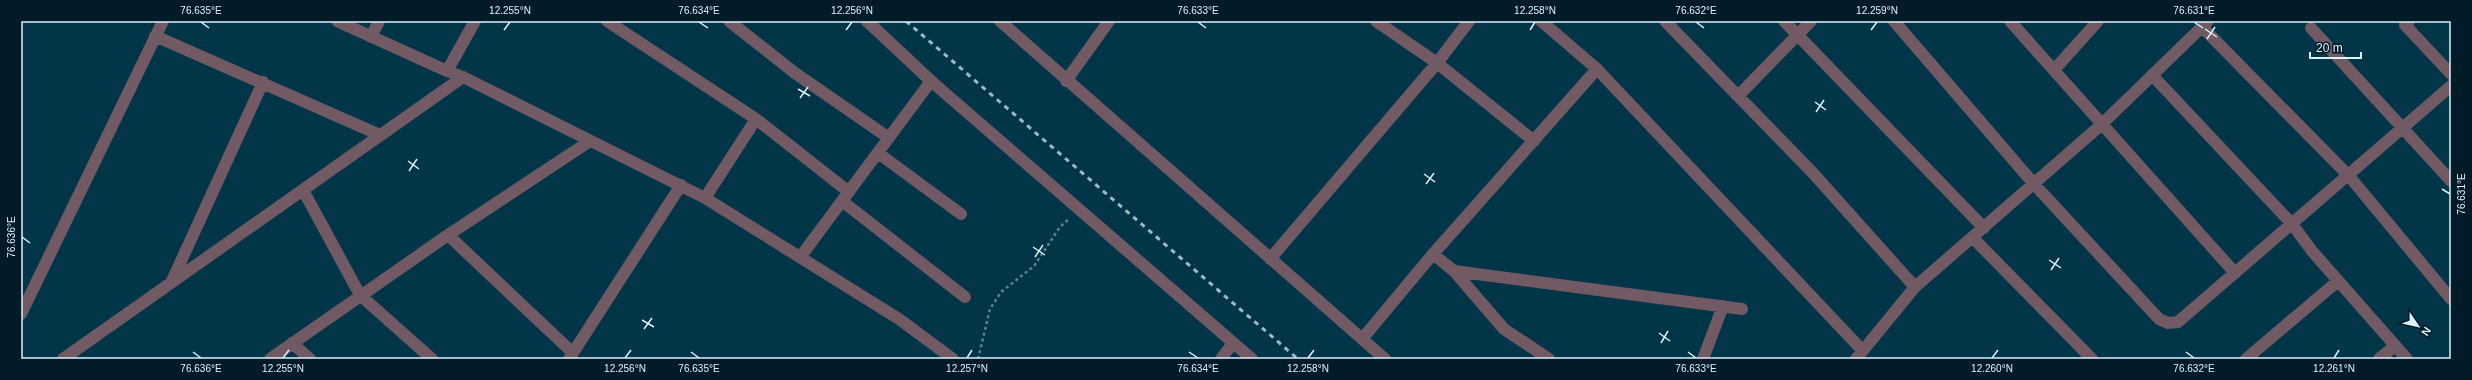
<svg xmlns="http://www.w3.org/2000/svg" width="2472" height="380" viewBox="0 0 2472 380" font-family="Arial,sans-serif">
<rect width="100%" height="100%" fill="#033549"/>
<g fill="none" stroke-linecap="round" stroke-linejoin="round">
<path stroke="#5b8293" stroke-width="2.5" stroke-dasharray="3 3" stroke-linecap="butt" d="M978 359 990 309 1001 292 1034 266 1060 227 1070 218"/>
<path stroke="#715a64" stroke-width="12" d="M337 21 447 71 463 77 705 198 899 319 953 359
M607 21 756 119 849 192
M729 21 795 73 889 138
M867 21 931 81 1252 359
M1000 21 1385 359
M1376 21 1437 63 1534 141
M1541 21 1597 69 1862 350
M1665 21 1812 172 1915 287
M1784 21 1984 228
M1894 21 2034 184 2159 319 2168 323 2178 322 2451 86
M2010 21 2235 273
M2409 21 2405 25 2451 74
M2202 27 2349 176 2451 299
M2311 28 2451 181
M155 36 380 135
M371 37 379 21
M2054 70 2098 21
M447 71 475 21
M2152 75 2292 224 2312 251 2407 359
M1066 81 1109 21
M1738 96 1811 21
M878 153 961 214
M303 190 360 295 432 359
M705 198 756 119
M842 201 965 297
M448 235 573 353
M1973 238 2092 359
M1433 254 1454 271 1742 309
M801 256 931 81
M1270 259 1437 63 1469 21
M1454 271 1504 329 1549 359
M171 283 263 82
M21 314 163 21
M1362 339 1433 254 1597 69
M292 343 310 359
M63 359 463 77
M270 359 448 235 590 141
M569 359 681 185
M1221 359 1233 343
M1703 359 1723 306
M1856 359 1915 287 2101 125 2208 21
M2246 359 2338 281
M2379 359 2395 346"/>
<path stroke="#9bbac9" stroke-width="3" stroke-dasharray="5 5" stroke-linecap="butt" d="M906 21 1298 359"/>
</g>
<path fill="none" stroke="#dbf2ff" stroke-width="1.5" d="M201 22 209 28M699 22 708 28M1198 22 1206 28M1696 22 1704 28M2194 22 2203 28M2205 29 2217 37M504 30 510 22M846 30 852 22M1530 30 1535 22M1871 30 1877 22M2207 39 2215 27M798 89 810 96M800 98 808 87M1815 102 1826 110M1816 112 1824 100M408 161 419 169M409 171 417 159M1424 174 1435 182M1426 184 1434 173M2442 189 2450 194M22 237 30 243M1033 247 1045 255M1035 257 1043 245M2049 260 2061 268M2051 270 2059 258M642 320 654 327M644 329 652 318M1659 333 1670 341M1661 343 1668 331M193 352 201 358M691 352 699 358M1189 352 1198 358M1688 352 1696 358M2186 352 2194 358M283 358 289 350M625 358 631 350M967 358 972 350M1308 358 1314 350M1992 358 1998 350M2334 358 2339 350"/>
<rect width="2472" height="380" fill="none" stroke="#031b26" stroke-width="44"/>
<g transform="translate(2418 326) rotate(124)" stroke="#031b26" stroke-width="3" paint-order="stroke">
<path d="M0-3L7 15L0 10L-7 15Z" fill="#dbf2ff"/>
<text y="-6" font-size="11" font-weight="bold" text-anchor="middle" fill="#dbf2ff">N</text>
</g>
<path d="M2310 52v6h51v-6" fill="none" stroke="#dbf2ff" stroke-width="2"/>
<text x="2316" y="52" font-size="12" fill="#dbf2ff" stroke="#031b26" stroke-width="3" paint-order="stroke">20 m</text>
<rect x="22" y="22" width="2428" height="336" fill="none" stroke="#dbf2ff" stroke-width="1.5"/>
<g font-size="10" text-anchor="middle" fill="#dbf2ff">
<text x="201" y="14">76.635°E</text>
<text x="510" y="14">12.255°N</text>
<text x="699" y="14">76.634°E</text>
<text x="852" y="14">12.256°N</text>
<text x="1198" y="14">76.633°E</text>
<text x="1535" y="14">12.258°N</text>
<text x="1696" y="14">76.632°E</text>
<text x="1877" y="14">12.259°N</text>
<text x="2194" y="14">76.631°E</text>
<text transform="translate(2461 194) rotate(-90)" y="4">76.631°E</text>
<text transform="translate(11 237) rotate(-90)" y="4">76.636°E</text>
<text x="201" y="372">76.636°E</text>
<text x="283" y="372">12.255°N</text>
<text x="625" y="372">12.256°N</text>
<text x="699" y="372">76.635°E</text>
<text x="967" y="372">12.257°N</text>
<text x="1198" y="372">76.634°E</text>
<text x="1308" y="372">12.258°N</text>
<text x="1696" y="372">76.633°E</text>
<text x="1992" y="372">12.260°N</text>
<text x="2194" y="372">76.632°E</text>
<text x="2334" y="372">12.261°N</text>
</g>
</svg>
